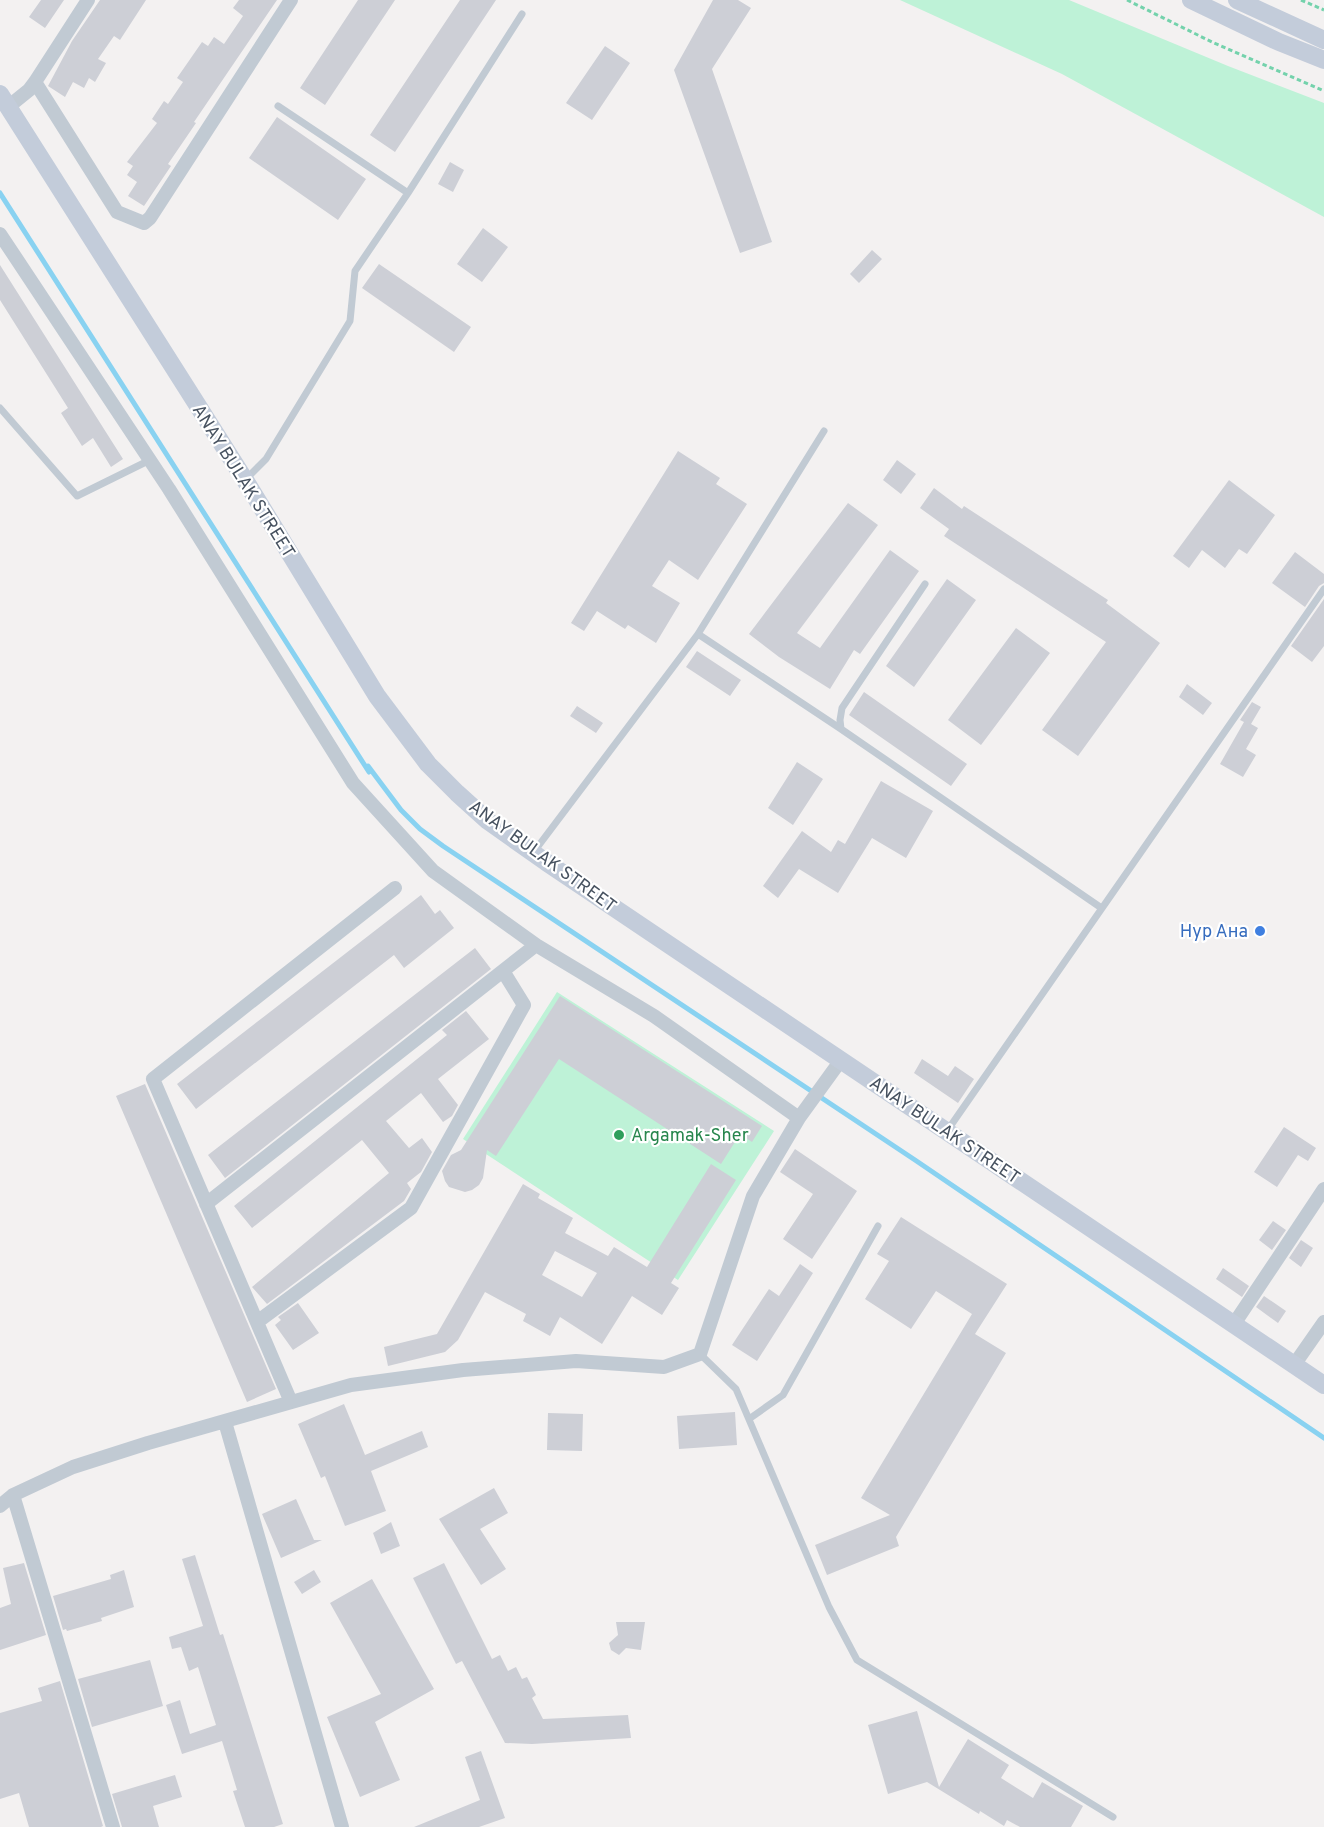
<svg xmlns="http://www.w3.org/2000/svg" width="1324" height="1827" viewBox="0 0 1324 1827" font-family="Overpass,sans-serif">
<rect width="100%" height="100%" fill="#f3f1f1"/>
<path fill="#bef2d7" d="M900 0H1069L1228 66 1324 103V217L1062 74Z
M557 992 774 1131 678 1280 463 1139Z"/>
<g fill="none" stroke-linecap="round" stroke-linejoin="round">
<path stroke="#89d2f1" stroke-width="5" d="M0 193 369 772 368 766 401 810 420 829 443 846 915 1160 1324 1438"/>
</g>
<path fill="#cdcfd6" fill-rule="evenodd" d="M41 0H64L45 28 29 17Z
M100 0H146L120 40 114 36 98 59 106 63 95 82 89 78 84 88 73 82 65 97 48 86 72 41Z
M239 0H277L194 122 196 123 168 164 171 166 144 206 128 196 137 182 127 175 133 166 127 162 157 123 152 119 164 101 168 104 183 82 177 78 202 42 208 46 214 37 224 44 243 16 233 8Z
M358 0H395L325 105 300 88Z
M460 0H496L395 152 370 135Z
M713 0H738L751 8 712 69 772 242 740 253 674 70Z
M605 46 630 63 592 120 566 103Z
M277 117 366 179 338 220 249 158Z
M450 162 464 170 453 192 438 184Z
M483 228 508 247 482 282 457 264Z
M872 250 882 259 859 283 850 274Z
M379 264 471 327 454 352 362 288Z
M0 265 123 459 111 467 93 438 82 446 61 413 68 408 0 300Z
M678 451 720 478 716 484 747 504 698 580 669 560 652 586 680 603 656 643 628 625 625 629 597 611 584 631 571 623Z
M897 460 916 474 901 494 883 480Z
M1229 480 1275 515 1247 554 1239 549 1225 568 1202 550 1189 568 1173 556Z
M934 488 962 509 964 506 1108 600 1106 603 1160 643 1078 756 1042 730 1106 642 944 536 949 529 920 508Z
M848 503 878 525 797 633 820 648 890 550 919 571 860 654 854 650 830 689 779 657 749 634Z
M1295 552 1324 574V583L1319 586 1305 607 1272 583Z
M947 579 976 600 914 687 886 666Z
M1324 599V646L1312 662 1291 646Z
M1016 628 1050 653 981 745 948 720Z
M697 651 741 680 730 696 686 667Z
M1187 684 1212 703 1203 715 1179 697Z
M864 692 967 764 951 786 849 715Z
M1252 702 1261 707 1251 724 1258 728 1246 749 1256 755 1243 777 1220 764 1244 722 1240 720Z
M577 706 603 723 596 733 570 716Z
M797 762 823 779 793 825 768 808Z
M881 781 933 811 906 858 872 838 838 893 799 869 778 898 763 886 802 831 831 852 838 840 845 844Z
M421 895 435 914 440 910 454 928 404 968 394 955 196 1109 177 1084Z
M475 948 491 969 225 1178 208 1155Z
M560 996 762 1126 752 1142 740 1134 721 1164 559 1059 496 1156 487 1150 483 1178 479 1185 472 1190 465 1192 449 1187 445 1181 442 1171 451 1155 461 1150Z
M466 1011 489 1039 438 1079 458 1105 452 1116 443 1122 421 1093 386 1121 409 1148 422 1138 432 1152 421 1172 407 1183 411 1189 404 1201 267 1304 252 1287 389 1173 362 1140 252 1228 234 1206 447 1035 442 1030Z
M922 1059 948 1076 955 1066 974 1079 958 1103 914 1073Z
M145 1084 276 1389 247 1402 116 1096Z
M1284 1127 1316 1148 1308 1161 1298 1155 1277 1187 1254 1172Z
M795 1149 857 1191 812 1259 783 1239 813 1194 780 1172Z
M711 1164 736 1180 671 1283 679 1288 662 1315 632 1296 602 1344 560 1317 550 1336 523 1321 526 1314 485 1292 458 1340 445 1352 388 1366 384 1347 437 1334 523 1184 540 1194 538 1198 573 1218 565 1233 608 1256 614 1247 647 1267ZM555 1251 597 1273 582 1297 542 1275Z
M901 1217 1007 1284 975 1334 1006 1353 896 1537 899 1546 827 1575 815 1545 890 1515 861 1498 972 1314 936 1291 911 1329 865 1299 889 1261 877 1254Z
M1273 1221 1286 1230 1272 1250 1259 1240Z
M1301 1240 1313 1248 1301 1267 1289 1258Z
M800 1264 813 1273 757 1361 732 1345 769 1289 779 1296Z
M1223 1268 1249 1286 1242 1297 1216 1279Z
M1264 1296 1286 1311 1278 1323 1256 1307Z
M298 1303 319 1333 293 1350 275 1325 281 1320 278 1317Z
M344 1404 365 1455 422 1431 428 1447 371 1471 386 1511 345 1526 325 1476 321 1478 298 1424Z
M735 1412 737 1445 679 1449 677 1416Z
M548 1413 583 1414 582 1451 547 1450Z
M494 1488 508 1513 480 1529 506 1569 481 1585 439 1519Z
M296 1499 314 1540H322L281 1558 262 1514Z
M391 1522 400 1546 381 1554 373 1533Z
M195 1555 220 1635 223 1634 283 1824 274 1827H245L233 1791 237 1790 222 1741 182 1754 166 1705 180 1700 190 1734 216 1725 198 1667 189 1671 181 1647 172 1649 169 1637 203 1626 182 1559Z
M24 1563 46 1635 0 1650V1608L11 1604 3 1568Z
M444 1563 492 1659 500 1655 508 1671 516 1667 522 1679 527 1677 536 1695 532 1698 543 1719 628 1715 631 1738 532 1744 505 1743 462 1661 456 1664 413 1578Z
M124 1570 134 1607 101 1618 102 1621 67 1631 66 1629 63 1630 53 1596 111 1579 110 1575Z
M314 1570 321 1582 302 1594 294 1582Z
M372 1579 434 1689 375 1722 400 1780 360 1797 327 1717 381 1694 330 1603Z
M616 1622H645L641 1650 626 1648 619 1655 611 1650 609 1643 618 1635Z
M150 1660 163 1706 92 1727 78 1679Z
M60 1681 103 1826 101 1827H29L19 1793 0 1799V1713L42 1701 38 1688Z
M917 1711 939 1787 968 1739 1009 1765 1001 1778 1033 1798 1042 1782 1083 1806 1071 1827H1020L1007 1820 1004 1826 980 1811 979 1814 927 1782 888 1794 868 1725Z
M481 1751 505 1818 479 1827H414L480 1800 465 1757Z
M175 1775 182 1797 153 1806 159 1827H122L112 1794Z"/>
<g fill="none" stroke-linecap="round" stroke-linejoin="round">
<path stroke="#74d2ac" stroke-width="3" stroke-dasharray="4.5 3" stroke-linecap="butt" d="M1127 0 1214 43 1324 91
M1301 0 1324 10"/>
<path stroke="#c1cad3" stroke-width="7" d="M278 106 408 193
M0 408 77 496 150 460
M246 479 266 459 350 321 355 271 408 193 522 14
M925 584 842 708 840 720 841 729 1100 907
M698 634 841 729
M533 853 698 634 824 431
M947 1131 1324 589
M700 1354 736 1389 829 1607 857 1660 1113 1817
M749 1419 783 1395 878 1226"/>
<path stroke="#c1cad3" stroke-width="14" d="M35 82 117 212 144 223 150 218 291 0
M8 107 29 90 35 82 88 0
M0 234 169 489 353 783 433 871 536 945 654 1016 799 1118
M206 1204 536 945
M257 1322 411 1208 524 1005 503 971
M1234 1324 1324 1189
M1294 1365 1324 1322
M291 1402 153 1079 395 888
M225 1422 342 1827
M13 1495 113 1827
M0 1506 13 1495 73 1467 148 1443 351 1385 463 1370 576 1361 664 1367 700 1354 753 1196 799 1118 841 1060"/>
<path stroke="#c3ccda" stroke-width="18" d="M1191 0 1279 42 1324 60
M1237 0 1324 40
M0 94 245 480 377 696 428 764 457 793 488 821 546 862 1324 1385"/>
</g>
<circle fill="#3f7fe0" stroke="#fff" stroke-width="2" cx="1260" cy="931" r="6"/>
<circle fill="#2e9e5b" stroke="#fff" stroke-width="2" cx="619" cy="1135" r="6"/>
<g text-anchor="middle" stroke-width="4.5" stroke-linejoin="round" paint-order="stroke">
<g font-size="18" fill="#475260" stroke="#fff">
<text transform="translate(244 481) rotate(58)" y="6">ANAY BULAK STREET</text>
<text transform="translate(543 856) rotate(36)" y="6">ANAY BULAK STREET</text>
<text transform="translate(945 1130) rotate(34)" y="6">ANAY BULAK STREET</text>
</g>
<g font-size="18" fill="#366cbe" stroke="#fff" text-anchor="end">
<text x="1248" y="937">Нур Ана</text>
</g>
<g font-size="18" fill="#27864d" stroke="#fff" text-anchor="start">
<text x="631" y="1141">Argamak-Sher</text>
</g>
</g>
</svg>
